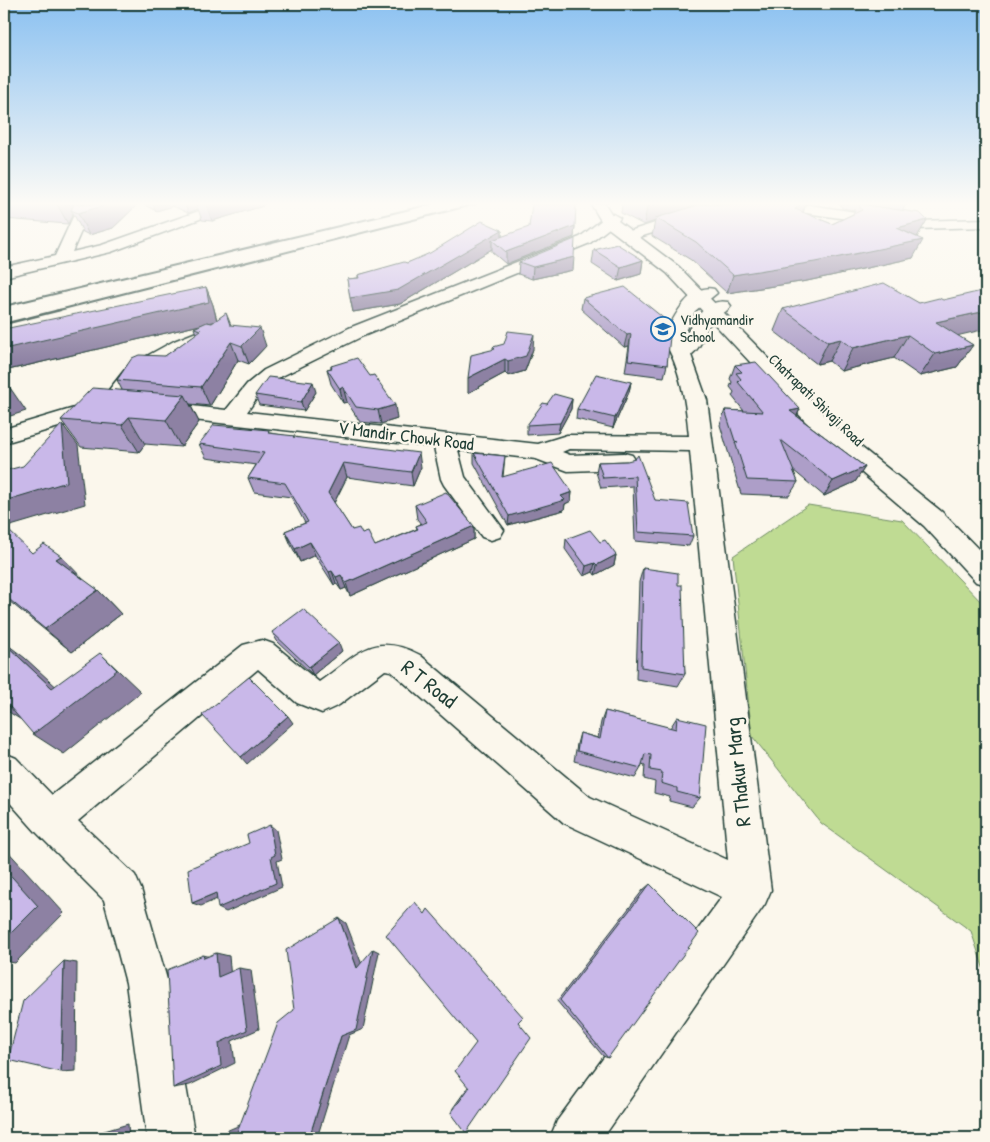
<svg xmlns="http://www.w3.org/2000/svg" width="990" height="1142" viewBox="0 0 990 1142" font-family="'Patrick Hand',sans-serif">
<rect width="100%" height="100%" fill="#fbf7ec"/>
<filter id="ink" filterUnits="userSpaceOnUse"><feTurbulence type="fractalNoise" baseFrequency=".02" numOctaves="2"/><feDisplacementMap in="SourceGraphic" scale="10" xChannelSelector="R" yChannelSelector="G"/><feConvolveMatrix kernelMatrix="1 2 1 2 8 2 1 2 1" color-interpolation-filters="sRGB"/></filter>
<g filter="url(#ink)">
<path fill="#bfdb93" stroke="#6f8c64" d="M808 505 902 520 986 607V976L971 931 821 823 752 736 733 556Z"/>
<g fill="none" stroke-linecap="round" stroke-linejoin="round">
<defs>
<path id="minor" d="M79 204H93L72 252 102 245 219 204H240L111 252 4 277V267L55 256Z
M716 204H739L737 207 633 239 628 240 621 236 623 233Z
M765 204H803L915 221 986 219V227L915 229 772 208Z
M613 214 620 218 618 221 590 243 363 336 278 378 261 392 247 412 538 444 567 435 689 436C686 403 681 368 663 339 672 321 689 283 714 289L717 293 695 311 681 339 683 342C691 325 705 297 728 302L731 306C725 314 715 317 710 324 702 335 703 346 691 355L707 400 771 890 765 904 603 1138H550L557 1121 722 897 564 823 391 671 385 670 339 705 322 713 297 703 258 669 78 821 135 875 141 889 168 983 195 1138H147L126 983 104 900 37 833 4 796V753L16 758 52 795 243 645 262 640 273 644 319 682C357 656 372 630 420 655L590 797 728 860 690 451 569 449 562 452 570 455 624 453 632 455 636 461 632 467 624 469 568 471 536 459 458 450 465 477 504 530 500 537 491 540 482 537 444 485 441 479 434 447 158 416 150 414 147 409 150 404 158 402 226 410 247 384 264 370 349 328 580 237 608 215Z
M214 325 221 327 223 331 221 335 188 349 141 375 117 410 4 443V429L101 400 127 367 174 341Z"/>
<path id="major" d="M591 204H605L614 218 679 267 836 427 942 512 986 557V585L976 582 924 526 820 437 667 273 603 224Z"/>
</defs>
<use href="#minor" stroke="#1f3d34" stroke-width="3"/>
<use href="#major" stroke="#1f3d34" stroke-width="3"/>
<use href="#minor" fill="#fbf7ec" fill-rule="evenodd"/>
<use href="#major" fill="#fbf7ec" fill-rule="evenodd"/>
<path stroke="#1f3d34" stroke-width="2" d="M4 306 431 204
M55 311 476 204"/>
<path stroke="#1f3d34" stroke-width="2.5" d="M4 324 60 310"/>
</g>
<path fill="#ad9ec8" stroke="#1f3d34" d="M4 204H138L113 228 89 235 83 232 73 213 68 224 4 219Z
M143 204H262L263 206 212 221 202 220 198 209 188 213 173 206 156 211Z
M622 204H806L803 213 832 224 853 214 855 210 842 208 840 204H906L903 210 927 220 917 237 913 258 807 281 727 293 691 260 652 236 655 221 644 225 621 213Z
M575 226 574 237 506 264 492 252V249L400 304 353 312 347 279 358 278V275L407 263 502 230V237Z
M594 250 643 260 641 274 618 281 592 264Z
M519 262 573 270 532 279 518 274Z
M206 287 213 305 217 320 226 313 231 325 266 346 249 364 238 360 210 406 190 404 199 422 181 447 145 444 139 452 81 447 61 420 122 390 117 380 165 356 196 334 194 328 200 325 4 371Z
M583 298 667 321 665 328 667 365 664 377 625 372 629 346 624 347 581 309Z
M919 303 958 336 973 345 957 367 920 376 894 358 841 371 829 361 817 364 774 331 783 309Z
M493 347 533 349 525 371 508 376 505 373 468 393 493 350Z
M735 365 800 409 797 416 865 467 855 482 824 496 793 470 798 482 789 496 741 494 720 425 725 410 744 411 732 396 734 392 730 387 732 382 730 379Z
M331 366 397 419 381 424 360 422 347 402 343 403 331 384 327 369 331 368Z
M631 382 629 392 613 428 576 419 577 409Z
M316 392 304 411 259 405 255 395Z
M572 399 571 409 558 433 527 435V425L547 404Z
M270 433 295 437 421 467 413 486 347 477 334 503 352 530 362 534 375 546 417 529 416 526 421 524 417 519 415 505 474 526V539L350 596 346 588 341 590 336 583 334 585 315 555 300 562 291 545 285 531 305 523 291 497 254 492 248 478 256 465 206 458 199 444Z
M474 453 505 456 503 477 572 492 571 501 565 504 564 510 508 525 474 463Z
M627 461 655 500 693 536 689 546 635 541 633 486 601 488 596 472 598 462Z
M4 529 32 553 82 579 98 590 121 614 72 652 4 597Z
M566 539 600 542 616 555 614 565 595 575 593 572 584 576 565 549Z
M643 568 678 585 685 674 678 686 636 679 639 582Z
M272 632 342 651 313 675 277 641Z
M605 711 670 728 677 717 700 798 692 807 669 801 670 797 654 793 655 782 644 779 645 765 642 764 641 768 635 778 574 761 577 744 580 733 598 738 601 722Z
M650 884 608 1058 603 1056 557 1001 643 890Z
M518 1022 451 1113 453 1108 468 1087Z"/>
<path fill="#8d81a3" stroke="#1f3d34" d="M57 204H77L71 210 73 213 68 224Z
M105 204H138L113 228 89 235 78 213Z
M153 204H173V206L156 211Z
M185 204H196L198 209 188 213Z
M206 204H262L263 206 212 221Z
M656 204H708L656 218 655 221 644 225 647 207Z
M801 204H806L802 214 795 209Z
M927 220 917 237 897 228Z
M575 226 574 237 506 264V252Z
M502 230V243L492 240V249L400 304 353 312 350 298Z
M923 240 913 258 807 281 727 293 733 275Z
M574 257 573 270 532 279 533 267Z
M643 260 641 274 618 281 621 267Z
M206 287 213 305 217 321 4 371V349Z
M986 311V329L922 344 936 322Z
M260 328 266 346 249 364 242 346Z
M534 334 533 349 525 371 508 376V361Z
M631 334 629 346 624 347 627 335Z
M908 335 894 358 841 371 853 348Z
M841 339 829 361 817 364 828 342Z
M231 342 238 360 210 406 201 387Z
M973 345 957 367 920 376 935 354Z
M505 359V373L468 393V378Z
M4 379 26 411 4 418Z
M313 382 316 392 304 411 301 402Z
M631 382 629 392 613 428 615 418Z
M343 387 347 402 343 403 340 389Z
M185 395 199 422 181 447 166 420Z
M572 399 571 409 558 433 560 423Z
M395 405 397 419 381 424 378 410Z
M800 409 793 424 790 411Z
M129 417 145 444 139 452 122 425Z
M62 424 78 445 85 504 4 528V501Z
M419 453 421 467 413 486 411 472Z
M343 463 347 477 332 507 328 493Z
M865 467 855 482 824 496 833 481Z
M572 492 571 501 565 504 564 510 508 525 509 516Z
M474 526V539L350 596 346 583Z
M310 542 315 555 300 562 295 549Z
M616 555 614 565 595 575 597 565Z
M61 556 85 581 56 559Z
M595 563 593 572 584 576 586 566Z
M332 571 336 583 334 585 329 572Z
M341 575 346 588 341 590 336 577Z
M98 590 121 614 72 652 45 629Z
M4 642 25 658 74 703 100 653 141 692 64 754 33 734 52 688 4 643Z
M339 643 342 651 313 675 309 667Z
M4 697 23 721 4 709Z
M288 716 293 723 247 764 241 757Z
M270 825 276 830 282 859 277 861 282 887 226 912 218 908 271 857Z
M4 847 64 913 15 963 4 961Z
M216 893 224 896 201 906 192 903Z
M339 918 346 923 364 970 357 968Z
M373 949 379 952 363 1029 349 1035 317 1138H309L341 1036Z
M216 953 229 956 231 979 218 977 204 958 203 955 216 958Z
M64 961 77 963 76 1071 61 1072Z
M239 968 251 970 259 1029 232 1041 235 1063 190 1085 173 1088 219 1043Z
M128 1124 129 1138H101V1132Z
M240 1125 242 1138H227L226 1131Z"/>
<path fill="#c9b8e9" stroke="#1f3d34" d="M74 204H105L103 206 78 213 71 210Z
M532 204H576L575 226 506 252 492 240 529 227Z
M641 204H656L647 207Z
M701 204H801L795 209 832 224 862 210 858 204H860L920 213 927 220 897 228 923 240 815 262 733 275 696 242 656 218Z
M482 221 502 230 398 290 350 298 347 279 359 278 358 275 404 262 407 263 430 253Z
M575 239 574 257 533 267 519 262Z
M617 244 643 260 621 267 594 250Z
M884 283 919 303 939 298 943 300 986 290V311L936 322 973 345 935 354 908 335 853 348 841 339 828 342 783 309Z
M206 287 209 302 4 349V329Z
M625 287 667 321 664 326 670 337 667 365 628 360 631 334 627 335 583 298Z
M226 313 230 325 260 328 242 346 231 342 201 387 117 380 132 358 139 355 165 356 201 330 194 328 207 322 212 323Z
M508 331 534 334 526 356 508 361 505 359 468 378 471 355 495 349 493 347 504 344Z
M357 358 370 376 374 375 395 405 378 410 356 407 343 387 340 389 327 369 332 368 331 366Z
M756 362 800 409 790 411 865 467 833 481 781 440 798 482 747 480 735 442H738L735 441 725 410 763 412 738 382 741 379 736 373 742 372 735 365Z
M596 374 631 382 615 418 577 409Z
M268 377 313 382 301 402 255 395Z
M4 381 11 391 4 394Z
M92 388 185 395 166 420 129 417 122 425 61 420Z
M554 394 572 399 560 423 527 425 543 403 547 404Z
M62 424 67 482 4 501V471L23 466Z
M214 425 269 430 268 433 295 436 293 437 419 453 411 472 343 463 328 493 352 530 359 528 362 534 368 532 375 546 418 529 416 526 427 522 415 505 446 492 474 526 346 583 341 575 336 577 332 571 329 572 310 542 295 549 285 531 308 522 285 483 248 478 264 453 199 444Z
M474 453 505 456 502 477 552 463 572 492 561 496 565 500 509 516Z
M638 455 655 500 688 503 693 536 638 532 635 476 603 478 598 462 627 461 635 459Z
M6 528 32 553 44 544 61 556 56 559 98 590 45 629 4 595V529Z
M590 530 600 542 605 540 616 555 597 565 595 563 586 566 566 539Z
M643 568 678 573V585H682L685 674 641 667Z
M303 609 339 643 309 667 272 632Z
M4 643 52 688 100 653 117 670 33 734 4 700Z
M249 677 288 716 241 757 202 715Z
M605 711 676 729 677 717 706 724 700 798 677 792V788L661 783 662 772 650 770 651 755 645 754 641 768 577 751 580 733 600 739Z
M270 825 275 855 271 857 276 883 218 908 216 893 192 903 188 869 249 843 247 835Z
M4 868 38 906 4 940Z
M650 884 699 933 608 1058 560 1000Z
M415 902 425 914 428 909 523 1017 518 1022 531 1038 466 1133 451 1113 469 1088 455 1071 476 1043 386 935Z
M339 918 357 968 373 949 356 1030 341 1036 309 1138H235L278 1023 294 1010 286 950Z
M216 953 218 977 239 968 247 1030 219 1043 221 1066 173 1088 167 970 203 955 204 958Z
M64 961 61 1072 8 1060 23 1001Z
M226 1131 227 1138H221Z
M101 1132V1138H90Z"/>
</g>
<linearGradient id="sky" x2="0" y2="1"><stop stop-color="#8bc1f1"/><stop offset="0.56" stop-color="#fdfbf6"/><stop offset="1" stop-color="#fdfbf6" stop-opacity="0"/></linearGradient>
<rect width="990" height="364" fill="url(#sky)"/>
<defs>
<symbol id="school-ring" viewBox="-11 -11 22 22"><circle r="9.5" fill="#fbf7ec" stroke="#1f6fb2" stroke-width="1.5"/><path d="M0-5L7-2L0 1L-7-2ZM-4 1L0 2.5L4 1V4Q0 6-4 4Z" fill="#1f6fb2"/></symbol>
</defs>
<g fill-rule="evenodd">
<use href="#school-ring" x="649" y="315" width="28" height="28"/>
</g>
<g text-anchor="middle" stroke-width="5" stroke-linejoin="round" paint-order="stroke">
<g font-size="15" fill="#1f3d34" stroke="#fbf7ec" text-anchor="start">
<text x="680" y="325">Vidhyamandir<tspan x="680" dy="17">School</tspan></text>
</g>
<g font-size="15" fill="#1f3d34" stroke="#fbf7ec">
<text transform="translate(816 400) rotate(44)" y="5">Chatrapati Shivaji Road</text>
</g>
<g font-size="18" fill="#1f3d34" stroke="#fbf7ec">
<text transform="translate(406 436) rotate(7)" y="6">V Mandir Chowk Road</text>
</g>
<g font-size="21" fill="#1f3d34" stroke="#fbf7ec">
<text transform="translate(429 684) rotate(38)" y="7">R T Road</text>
<text transform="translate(738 772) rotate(-96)" y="7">R Thakur Marg</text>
</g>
</g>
<rect width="990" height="1142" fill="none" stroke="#fbf7ec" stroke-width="20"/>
<rect x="10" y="10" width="970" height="1122" fill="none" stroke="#1f3d34" stroke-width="2" filter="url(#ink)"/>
</svg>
